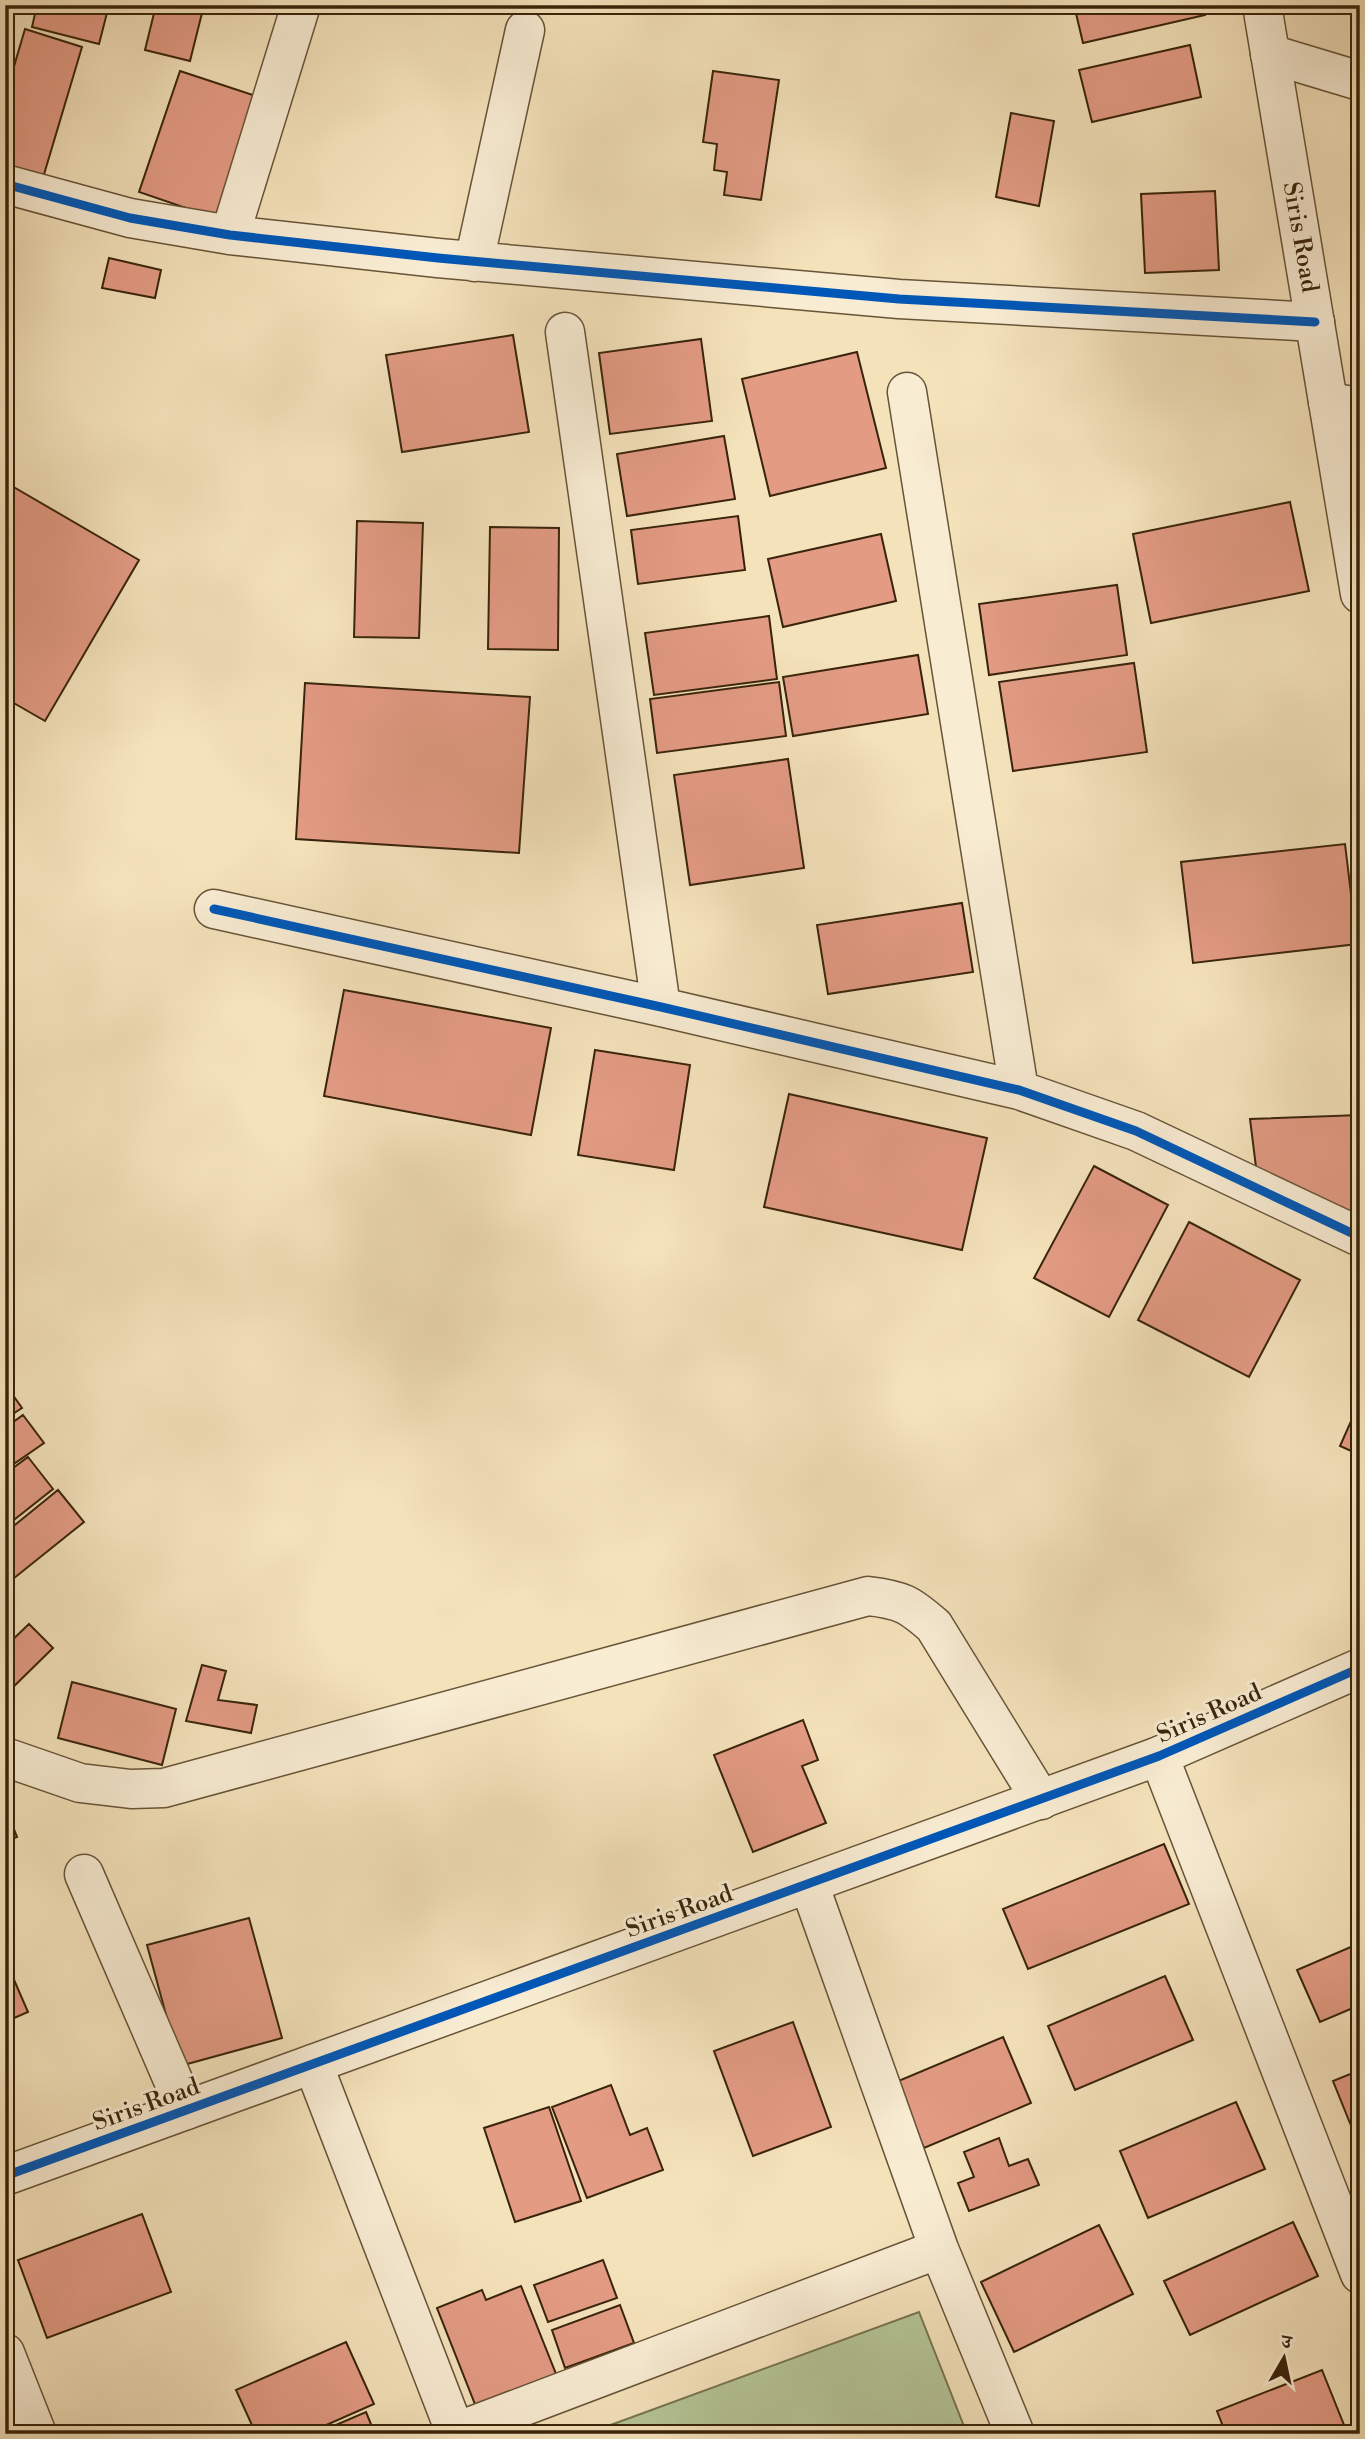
<svg xmlns="http://www.w3.org/2000/svg" width="1365" height="2439" viewBox="0 0 1365 2439" font-family="'Libre Bodoni','Noto Serif Devanagari',serif">
<rect width="100%" height="100%" fill="#f4e2bb"/>
<filter id="stains"><feTurbulence type="fractalNoise" baseFrequency=".00286" numOctaves="4"/><feColorMatrix values="0 0 0 0 .2 0 0 0 0 .09 0 0 0 0 .02 0 0 0 .5 -.17"/></filter>
<radialGradient id="worn" r=".72"><stop offset=".6" stop-color="#630" stop-opacity="0"/><stop offset="1" stop-color="#630" stop-opacity=".3"/></radialGradient>
<path fill="#b4c496" stroke="#767450" stroke-width="2" d="M919 2312 967 2434H586Z"/>
<path fill="#e39b84" stroke="#39240b" stroke-width="2" d="M37 5H109L99 44 32 27Z
M156 5H204L190 61 145 50Z
M1074 5H1203L1205 15 1083 43Z
M25 29 82 47 42 181 5 170V97Z
M1190 45 1201 97 1092 122 1079 70Z
M180 71 256 96 215 218 139 192Z
M713 71 779 80 761 200 724 195 727 172 714 170 717 144 703 142Z
M1011 113 1054 121 1039 206 996 197Z
M1215 191 1219 270 1145 273 1141 194Z
M109 258 161 270 155 298 102 288Z
M513 335 529 432 402 452 386 355Z
M701 339 712 421 610 434 599 353Z
M857 352 886 468 770 496 742 379Z
M724 436 735 499 627 516 617 454Z
M5 482 139 560 45 721 5 698Z
M1290 502 1309 591 1151 623 1133 534Z
M738 516 745 570 638 584 631 530Z
M357 521 423 523 419 638 354 637Z
M490 527 559 528 558 650 488 649Z
M881 534 896 601 783 627 768 559Z
M1117 585 1127 655 989 675 979 604Z
M769 616 777 679 654 695 645 633Z
M918 655 928 714 793 736 783 677Z
M1134 663 1147 752 1013 771 999 682Z
M779 682 786 736 657 753 650 699Z
M305 683 530 697 519 853 296 839Z
M788 759 804 868 690 885 674 775Z
M1345 844 1357 944 1193 963 1181 862Z
M962 903 973 972 828 994 817 925Z
M344 990 551 1028 531 1135 324 1096Z
M595 1050 690 1065 674 1170 578 1155Z
M789 1094 987 1138 962 1250 764 1207Z
M1360 1115V1228L1257 1175 1250 1119Z
M1094 1166 1168 1205 1109 1317 1034 1278Z
M1189 1222 1300 1280 1249 1377 1138 1320Z
M5 1384 22 1408 5 1419Z
M1360 1401V1455L1340 1446Z
M23 1415 44 1443 5 1470V1428Z
M28 1457 53 1489 5 1527V1474Z
M58 1490 84 1522 8 1583 5 1580V1533Z
M29 1624 53 1648 5 1695V1647Z
M202 1665 226 1671 218 1700 257 1705 251 1733 186 1721Z
M72 1682 176 1709 162 1765 58 1738Z
M803 1720 818 1760 802 1766 826 1823 753 1852 714 1755Z
M5 1806 17 1837 5 1842Z
M1164 1844 1189 1904 1028 1969 1003 1909Z
M249 1918 282 2038 180 2066 147 1945Z
M1360 1943V2005L1320 2022 1297 1970Z
M5 1959 28 2012 5 2022Z
M1165 1976 1193 2040 1075 2090 1048 2026Z
M793 2022 831 2127 753 2156 714 2051Z
M1003 2037 1031 2103 924 2148 896 2082Z
M1360 2070V2148L1333 2081Z
M611 2085 630 2135 647 2128 663 2170 587 2198 552 2107Z
M1236 2102 1265 2169 1148 2218 1120 2151Z
M549 2107 581 2201 515 2222 484 2128Z
M999 2138 1009 2166 1028 2159 1039 2185 969 2211 958 2183 974 2177 964 2152Z
M142 2214 171 2292 47 2338 18 2260Z
M1293 2222 1318 2276 1190 2335 1164 2281Z
M1099 2225 1133 2294 1014 2352 981 2282Z
M603 2260 617 2298 548 2322 534 2285Z
M521 2286 560 2384 480 2417 437 2308 482 2290 486 2300Z
M620 2305 634 2343 565 2368 552 2330Z
M346 2342 374 2404 306 2434H256L236 2390Z
M1322 2370 1346 2430 1336 2434H1226L1217 2411Z
M366 2412 375 2434H315Z"/>
<g fill="none" stroke-linecap="round" stroke-linejoin="round">
<defs>
<path id="minor" d="M1270 54 1360 81
M5 184 130 218 230 235 438 258 899 299 1315 322
M230 235 301 5
M474 262 525 30
M565 332 661 1007
M907 392 1019 1090
M1328 402 1360 407
M214 909 661 1007 1019 1090 1136 1131 1360 1237
M1159 1756 1360 2274
M5 1757 80 1783 131 1789 164 1788 868 1596C902 1600 909 1604 934 1626L1041 1800
M84 1874 186 2110
M313 2064 456 2434
M939 2249 1015 2434
M456 2432 939 2249 809 1884"/>
<path id="tertiary" d="M1262 5 1360 594
M5 2176 1159 1756 1360 1668
M5 2353 37 2434"/>
</defs>
<use href="#minor" stroke="#685437" stroke-width="41"/>
<use href="#tertiary" stroke="#685437" stroke-width="41"/>
<use href="#minor" stroke="#f8ecd3" stroke-width="38"/>
<use href="#tertiary" stroke="#f8ecd3" stroke-width="38"/>
<defs>
<path id="cycleway" d="M5 184 130 218 230 235 438 258 899 299 1315 322
M214 909 661 1007 1019 1090 1136 1131 1360 1237
M5 2176 1159 1756 1360 1668"/>
</defs>
<use href="#cycleway" stroke="#f8ecd3" stroke-width="13"/>
<use href="#cycleway" stroke="#0057b8" stroke-width="9"/>
</g>
<g text-anchor="middle" stroke-width="6" stroke-linejoin="round" paint-order="stroke">
<g font-size="24" fill="#39240b" stroke="#f8ecd3">
<text transform="translate(1301 237) rotate(80)" y="8">Siris Road</text>
<text transform="translate(1209 1713) rotate(-24)" y="8">Siris Road</text>
<text transform="translate(679 1911) rotate(-20)" y="8">Siris Road</text>
<text transform="translate(146 2104) rotate(-20)" y="8">Siris Road</text>
</g>
</g>
<rect width="1365" height="2439" fill="none" stroke="#f4e2bb" stroke-width="28"/>
<rect x="7" y="7" width="1351" height="2425" fill="none" stroke="#39240b" stroke-width="3.5"/>
<rect x="14" y="14" width="1337" height="2411" fill="none" stroke="#39240b" stroke-width="2"/>
<g transform="translate(1284 2358) rotate(9)" stroke="#f8ecd3" stroke-width="5" paint-order="stroke">
<path d="M0-5L12 26L0 18L-12 26Z" fill="#39240b"/>
<text y="-10" font-size="19" font-weight="bold" text-anchor="middle" fill="#39240b">उ</text>
</g>
<rect width="100%" height="100%" filter="url(#stains)"/>
<rect width="100%" height="100%" fill="url(#worn)"/>
</svg>
